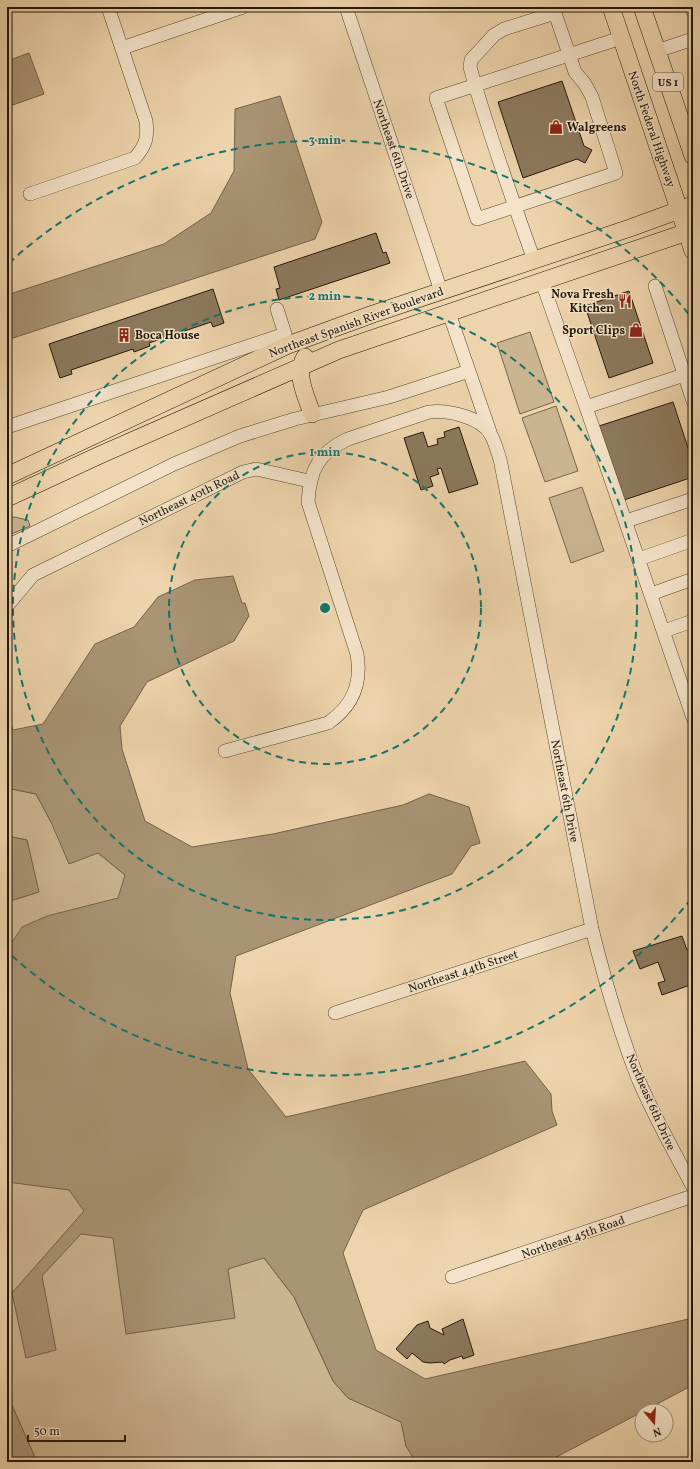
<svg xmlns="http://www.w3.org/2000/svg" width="700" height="1469" viewBox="0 0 700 1469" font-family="Vollkorn,serif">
<rect width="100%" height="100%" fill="#eed4ac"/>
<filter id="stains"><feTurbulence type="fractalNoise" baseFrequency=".005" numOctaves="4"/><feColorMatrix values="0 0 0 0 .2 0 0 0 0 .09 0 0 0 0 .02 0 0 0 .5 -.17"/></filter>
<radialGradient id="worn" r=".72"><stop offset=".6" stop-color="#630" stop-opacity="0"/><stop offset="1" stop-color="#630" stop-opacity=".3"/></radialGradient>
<path fill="#cbb490" stroke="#77664c" d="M530 332 554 402 520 414 497 343Z
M556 406 578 471 545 482 522 418Z
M582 487 604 551 571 563 549 498Z
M14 517 28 520 30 526 7 536V520Z
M7 788 36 794 51 822 98 853 125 875 264 1258 294 1297 333 1381 348 1398 402 1422 406 1446 416 1462H37L7 1394V902L38 892 27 840 7 836Z"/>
<path fill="#a99474" stroke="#736249" d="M29 53 44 94 7 107V61Z
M280 96 322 222 315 239 7 340V295L164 244 211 213 234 171 235 109Z
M233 576 242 603H245L249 616 234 641 147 682 120 726 122 749 145 821 192 847 273 834 403 805 429 794 469 807 480 843 471 846 452 874 236 956 230 993 248 1069 286 1117 525 1061 551 1094 552 1111 557 1125 363 1210 343 1253 376 1350 425 1379 693 1318V1385L547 1462H416L406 1446 401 1422 348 1398 333 1381 294 1297 264 1258 228 1269 235 1318 126 1334 113 1238 81 1234 42 1276 56 1350 26 1358 12 1293 84 1211 69 1190 7 1182V950L22 927 47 916 118 898 125 875 98 853 69 864 51 822 36 794 7 788V713L13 730 43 724 95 644 134 627 158 597 195 580Z
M7 836 27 840 39 892 7 902Z
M7 1394 37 1462H7Z"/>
<path fill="#8d795d" stroke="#231708" d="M562 81 584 146 592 150 585 163 577 159 523 178 498 102Z
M376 233 383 253 386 252 390 263 279 300 276 289 280 288 274 267Z
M213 289 224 323 213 327 211 322 149 343 150 346 134 352 133 349 71 370 72 374 60 378 49 344Z
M629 291 653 363 609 378 585 306Z
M673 402 693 463V477L624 500 599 426Z
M459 427 478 484 449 493 441 468 437 469 439 474 430 477 433 486 421 490 404 438 423 432 428 447 438 444 437 439 445 437 444 432Z
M682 936 687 950 693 948V984L662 995 658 983 665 981 658 962 640 969 633 951Z
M463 1319 474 1355 463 1359 462 1356 450 1360 444 1364 443 1362 430 1363 423 1362 412 1353 407 1359 396 1349 417 1325 428 1321 430 1328 444 1335 442 1329Z"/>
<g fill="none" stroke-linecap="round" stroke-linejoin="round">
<defs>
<path id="minor" d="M346 7 441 291
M691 7 693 12
M122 48 243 7
M657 51 693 39
M30 194 135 158C146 145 148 138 146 121L108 7
M534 260C513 202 493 144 475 85L470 67 471 60 494 35 504 29 555 13 575 72 585 84 592 97 616 173C569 189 523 204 477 219L436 98C498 78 560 58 621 38
M542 282 586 407 684 375
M655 286 693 401
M449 313 490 432
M586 407 693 718
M7 427 285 334 277 309
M626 521 693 499
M7 546 174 464 240 436 295 419 389 397 469 371
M639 559 693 540
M651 594 693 579
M7 606 33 575 243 472 256 469 309 481
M664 631 693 621
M225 751 328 723C353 706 362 684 357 654L308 502C310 470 318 453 348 439L429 412C448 410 482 417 491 435 495 442 497 451 500 459L592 929C605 981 619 1031 639 1081 655 1118 674 1152 693 1187
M335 1013 592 929
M452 1277 693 1196"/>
<path id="major" d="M611 7 693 251
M642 7 693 156
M305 357C294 375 307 397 312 414
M7 476 288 345 373 314 630 228 693 205
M7 498 102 454 339 350 693 230"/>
</defs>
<use href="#minor" stroke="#564631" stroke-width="14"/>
<use href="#major" stroke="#231708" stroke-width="18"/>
<use href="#minor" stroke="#f4e3c9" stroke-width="13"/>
<use href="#major" stroke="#eed4ac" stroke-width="17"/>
</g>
<g fill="none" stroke="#0f766e" stroke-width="2" stroke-dasharray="7 5">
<circle cx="325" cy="608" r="156"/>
<circle cx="325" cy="608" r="312"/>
<path d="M691 899A468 468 0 0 1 9 953M9 263A468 468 0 0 1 691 317"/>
</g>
<defs>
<symbol id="shop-bare" viewBox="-9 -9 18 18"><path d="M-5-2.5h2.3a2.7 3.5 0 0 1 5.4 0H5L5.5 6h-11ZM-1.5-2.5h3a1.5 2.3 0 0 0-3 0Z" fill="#8f2418" stroke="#f4e3c9" stroke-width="2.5" paint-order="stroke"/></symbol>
<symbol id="restaurant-bare" viewBox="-9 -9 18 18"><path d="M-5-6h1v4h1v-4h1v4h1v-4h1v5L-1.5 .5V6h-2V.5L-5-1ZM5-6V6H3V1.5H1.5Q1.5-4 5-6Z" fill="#8f2418" stroke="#f4e3c9" stroke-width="2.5" paint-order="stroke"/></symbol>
<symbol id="building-bare" viewBox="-9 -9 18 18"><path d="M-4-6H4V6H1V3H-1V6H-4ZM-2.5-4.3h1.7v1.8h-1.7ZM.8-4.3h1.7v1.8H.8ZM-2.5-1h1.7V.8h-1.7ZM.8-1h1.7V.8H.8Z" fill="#8f2418" stroke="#f4e3c9" stroke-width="2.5" paint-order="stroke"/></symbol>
</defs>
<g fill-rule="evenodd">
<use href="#shop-bare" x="546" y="117" width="20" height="20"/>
<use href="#restaurant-bare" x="615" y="291" width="20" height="20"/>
<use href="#shop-bare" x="626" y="320" width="20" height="20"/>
<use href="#building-bare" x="114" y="325" width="20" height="20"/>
</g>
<g text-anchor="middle" stroke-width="3" stroke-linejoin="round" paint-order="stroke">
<rect fill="#f4e3c9" stroke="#625442" stroke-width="1" x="653" y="73" width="30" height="18" rx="3"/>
<g font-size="11" font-weight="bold" fill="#231708">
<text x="668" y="86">US 1</text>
</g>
<g font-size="12" font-weight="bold" fill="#231708" stroke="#f4e3c9" text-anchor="start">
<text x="567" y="131">Walgreens</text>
<text x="614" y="298" text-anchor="end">Nova Fresh<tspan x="614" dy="14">Kitchen</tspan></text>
<text x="625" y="334" text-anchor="end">Sport Clips</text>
<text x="135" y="339">Boca House</text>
</g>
<g font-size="12" fill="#231708" stroke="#f4e3c9">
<text transform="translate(652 129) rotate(71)" y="4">North Federal Highway</text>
<text transform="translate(394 149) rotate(71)" y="4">Northeast 6th Drive</text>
<text transform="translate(356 322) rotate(-20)" y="4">Northeast Spanish River Boulevard</text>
<text transform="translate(189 498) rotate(-26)" y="4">Northeast 40th Road</text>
<text transform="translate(565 791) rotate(79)" y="4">Northeast 6th Drive</text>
<text transform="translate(463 971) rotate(-18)" y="4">Northeast 44th Street</text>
<text transform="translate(651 1102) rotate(66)" y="4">Northeast 6th Drive</text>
<text transform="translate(573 1237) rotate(-19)" y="4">Northeast 45th Road</text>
</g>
</g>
<circle cx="325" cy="608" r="6" fill="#0f766e" stroke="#f4e3c9" stroke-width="2"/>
<g font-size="12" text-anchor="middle" font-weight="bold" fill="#0f766e" stroke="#f4e3c9" stroke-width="3" stroke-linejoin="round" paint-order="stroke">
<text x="325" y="144">3 min</text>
<text x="325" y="300">2 min</text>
<text x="325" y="456">1 min</text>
</g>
<rect width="700" height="1469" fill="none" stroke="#eed4ac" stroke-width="24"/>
<rect x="8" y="8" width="684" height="1453" fill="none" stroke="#231708" stroke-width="2"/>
<rect x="12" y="12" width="676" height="1445" fill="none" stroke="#231708"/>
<g transform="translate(654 1423) rotate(162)"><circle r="19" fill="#f4e3c9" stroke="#a0917c"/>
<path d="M0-3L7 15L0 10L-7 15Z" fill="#8f2418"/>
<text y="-6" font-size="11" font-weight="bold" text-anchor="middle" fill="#231708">N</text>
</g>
<path d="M28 1435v6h97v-6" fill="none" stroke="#231708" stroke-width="2"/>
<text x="34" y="1435" font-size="12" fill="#231708" stroke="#f4e3c9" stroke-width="3" paint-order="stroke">50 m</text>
<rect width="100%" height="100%" filter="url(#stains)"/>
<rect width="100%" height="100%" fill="url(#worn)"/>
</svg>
